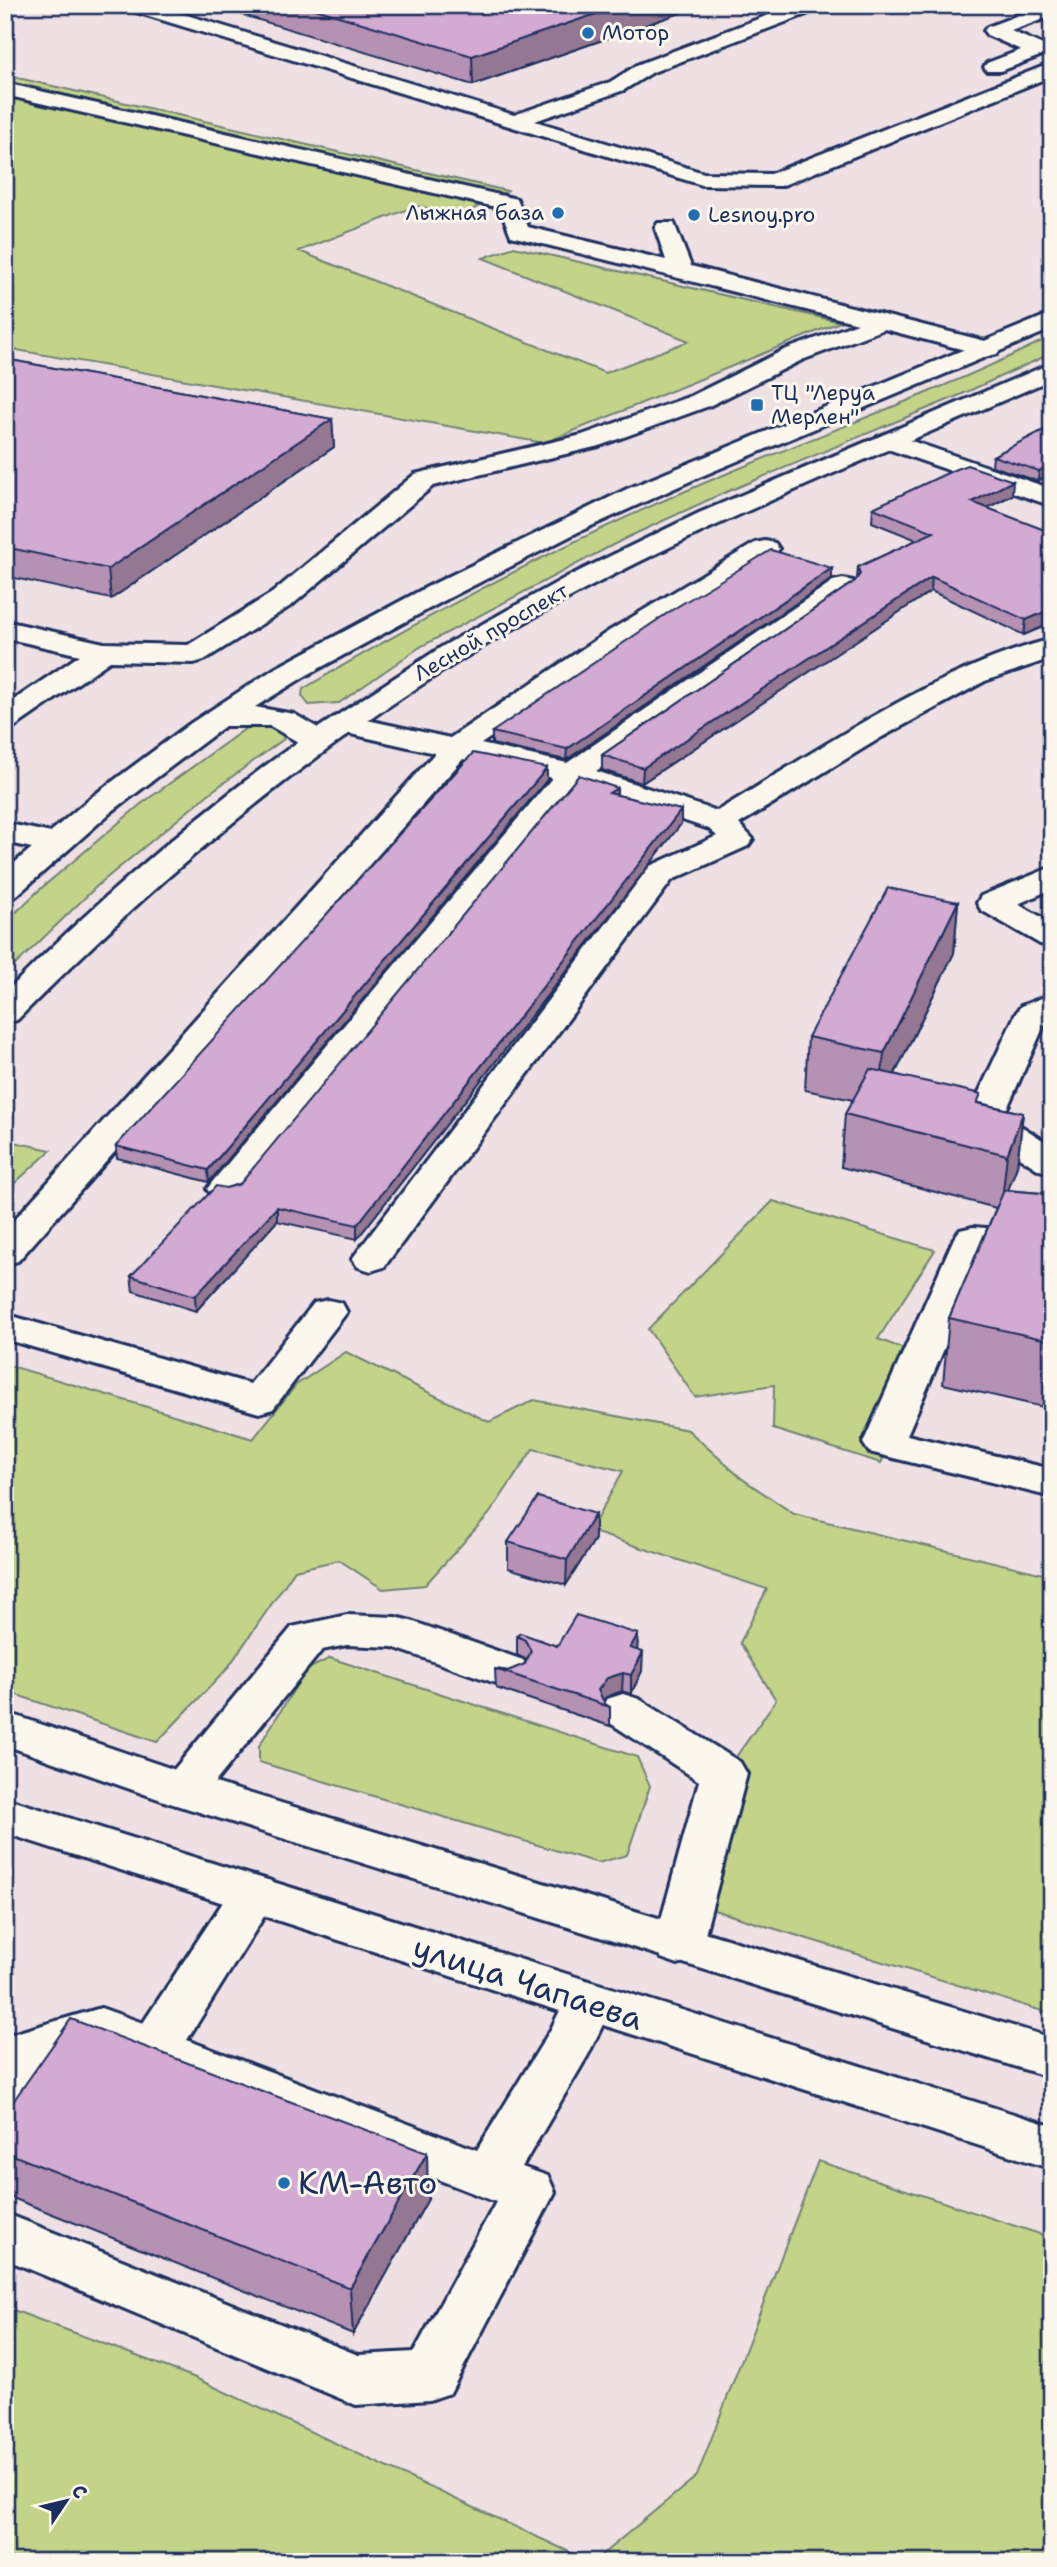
<svg xmlns="http://www.w3.org/2000/svg" width="1057" height="2567" viewBox="0 0 1057 2567" font-family="'Shantell Sans',sans-serif">
<rect width="100%" height="100%" fill="#efe0e4"/>
<filter id="ink" filterUnits="userSpaceOnUse"><feTurbulence type="fractalNoise" baseFrequency=".0143" numOctaves="2"/><feDisplacementMap in="SourceGraphic" scale="14" xChannelSelector="R" yChannelSelector="G"/><feConvolveMatrix kernelMatrix="1 2 1 2 8 2 1 2 1" color-interpolation-filters="sRGB"/></filter>
<g filter="url(#ink)">
<path fill="#c3d489" stroke="#6f8274" stroke-width="2" d="M5 75 507 191 463 215 416 206 299 251 605 373 689 341 483 258 514 247 840 322 544 443 5 348Z
M1052 336V353L960 395 719 495 626 538 420 647 339 703 309 705 302 696 303 689C429 614 560 544 695 487 813 436 937 394 1052 336Z
M278 725 284 739 211 792 98 885 5 975V923L38 891 141 804 249 726Z
M5 1140 51 1150 5 1192Z
M773 1201 935 1250 878 1339 932 1360 881 1463 773 1429 774 1385 695 1397 648 1329Z
M346 1352 489 1422 534 1400 688 1430 741 1478 794 1514 1052 1576V2014L691 1903 724 1774 776 1700 740 1643 767 1589 590 1531 623 1471 533 1449 490 1513 425 1585 383 1589 339 1560 295 1570 227 1669 157 1742 5 1691V1364L253 1439 296 1385Z
M330 1658 637 1757 650 1786 627 1855 598 1863 259 1762V1746L306 1670Z
M818 2161 1052 2238V2562H593L697 2476Z
M5 2307 193 2377 591 2562H5Z"/>
<g fill="none" stroke-linecap="round" stroke-linejoin="round">
<defs>
<path id="minor" d="M124 5H154L514 115 610 82 639 64 795 5H822L820 9 653 72 624 90 535 121 704 173 770 174 1052 63V76L781 186 702 185 126 9Z
M1045 5H1052V16L1011 31 1045 46 1048 50 1045 54 1001 71H987L984 67 987 63 1021 50 987 35 984 31 987 27Z
M5 83 517 199 528 227 666 260 655 228 658 223H674L691 266 997 344 1000 349 997 354 988 356 884 329 802 360 709 406 599 446 433 486 292 605 204 660 194 663 110 661 16 726 5 729V706L80 655 5 638V621L104 643 188 645 272 593 415 474 582 435 691 396 784 350 858 323 511 236 500 208 5 95Z
M891 434 1052 489V506L882 447 878 442 882 437Z
M765 541 775 543 779 549 775 555 629 643 481 744 567 763 833 581 843 579 853 581 857 587 853 593 596 771 717 811C820 749 934 669 1052 639V658L985 681 882 737 739 824 753 839 748 846 672 880 384 1267 371 1271 358 1267 352 1259 358 1251 650 866 717 836 709 829 578 785 239 1197 226 1200 213 1197 207 1189 213 1181 552 778 463 759 18 1261 5 1265V1230L435 753 333 730 329 724 333 718 344 715 450 738 609 631 755 543Z
M5 823 65 836 70 843 65 850 54 853 5 842Z
M1052 867V889L1018 904 1052 923V947L1040 944 981 910 977 903 981 896Z
M1052 994V1017L1047 1019 1004 1115 1052 1146V1173L1039 1170 972 1126 967 1118 1016 1013 1021 1006Z
M973 1227 1052 1233V1256L986 1251 907 1435 1052 1469V1497L869 1452 863 1443 954 1238 960 1230Z
M328 1300 342 1303 347 1312 273 1409 259 1413 5 1339V1314L250 1384 314 1303Z
M347 1615 395 1617 411 1621 523 1660 529 1671 523 1682 507 1687 392 1647 347 1645 322 1650 199 1802 183 1807 167 1802 160 1790 167 1778 292 1627Z
M623 1694 639 1699 740 1762 747 1774 702 1945 695 1958 678 1964 661 1958 654 1945 699 1781 607 1721 600 1710 607 1699Z
M254 1876 271 1881 278 1894 187 2040 477 2150 551 2029 571 1988 589 1982 607 1988 614 2002 588 2055 522 2167 548 2176 555 2192 450 2393 430 2400 356 2405 5 2259V2213L358 2355 414 2352 496 2202 100 2048 47 2063 23 2098 5 2104V2043L12 2034 101 2008 143 2023 237 1881Z"/>
<path id="major" d="M1052 313V329L697 478 578 532 447 599 307 675 255 707 294 714 318 728 443 646 565 578 699 513 1052 363V379C873 458 690 528 520 625 332 731 168 867 17 1020L5 1023V993C96 902 193 817 298 742L270 726H225L111 812 16 896 5 899V871L89 799 191 723 274 669 427 587 627 489Z
M5 1712 199 1778 1052 2038V2078L167 1802 5 1745Z
M5 1798 1052 2126V2169L5 1833Z"/>
</defs>
<use href="#minor" stroke="#1b2f5e" stroke-width="6"/>
<use href="#major" stroke="#1b2f5e" stroke-width="6"/>
<use href="#minor" fill="#fbf7ec" fill-rule="evenodd"/>
<use href="#major" fill="#fbf7ec" fill-rule="evenodd"/>
</g>
<path fill="#b592b4" stroke="#1b2f5e" stroke-width="2" d="M210 5H703L473 85Z
M5 359 332 419 334 447 111 599 5 576Z
M1052 426 1038 481 992 466 993 456Z
M1012 495 987 508 1052 533V623L1024 635 931 591 642 783 602 770V755L855 581 857 579 858 567 917 540 872 522 873 508Z
M832 579 566 760 492 744V732Z
M547 780 209 1182 117 1158 116 1146Z
M617 788V795L681 810V824L357 1239 277 1221 196 1311 133 1291 131 1276 226 1188 240 1184Z
M958 902 954 953 895 1074 980 1103 1023 1113 1017 1166 1008 1190 1052 1194V1409L943 1384 949 1318 996 1208 841 1167 845 1114 853 1100 805 1090 808 1037Z
M595 1514V1539L566 1585 508 1568V1542Z
M638 1634 637 1651 642 1671 631 1694 622 1691 606 1697 604 1700 605 1704 610 1707V1726L496 1688 495 1669 508 1671 525 1664 527 1661 525 1659 517 1655V1636L557 1646Z
M5 2113 428 2199 353 2334 5 2195Z"/>
<path fill="#947792" stroke="#1b2f5e" stroke-width="2" d="M622 5H703L473 85 472 56Z
M332 419 334 447 111 599 108 569Z
M1052 464V474L1038 481 1039 471Z
M1013 481 1012 495 971 516 972 502Z
M832 568V579L566 760 567 749Z
M932 577 931 591 642 783 643 768Z
M1052 609V623L1024 635 1026 620Z
M547 768V780L209 1182 208 1170Z
M617 788 616 801 609 793Z
M681 810V824L357 1239V1225Z
M958 902 954 953 879 1106 884 1053Z
M1023 1113 1017 1166 1001 1209 1007 1155Z
M277 1207V1221L196 1311 195 1296Z
M595 1514V1539L566 1585 567 1560Z
M638 1634 637 1653 630 1648Z
M643 1652 642 1671 631 1694V1675Z
M623 1673 622 1691 606 1697 601 1704 598 1690 607 1678Z
M427 2153 428 2199 353 2334 350 2288Z"/>
<path fill="#d3aad1" stroke="#1b2f5e" stroke-width="2" d="M302 5H622L472 56Z
M5 359 332 419 108 569 5 547Z
M1052 426V464L1039 471 993 456Z
M967 465 1013 481 972 502 1052 533V609L1026 620 932 577 643 768 602 755 855 581 860 574 858 567 934 532 873 508 956 469Z
M771 550 832 568 567 749 492 732 675 608Z
M473 753 547 768 208 1170 116 1146Z
M579 775 617 788 609 793 681 810 357 1225 277 1207 195 1296 131 1276 216 1186 226 1188 240 1184Z
M888 888 958 902 884 1053 808 1037Z
M870 1069 981 1094 977 1103 1023 1113 1007 1155 845 1114Z
M1004 1190 1052 1194V1341L949 1318Z
M538 1497 595 1514 567 1560 508 1542Z
M576 1615 638 1634 630 1648 643 1652 631 1675 623 1673 607 1678 598 1690 605 1704 610 1707 495 1669 508 1671 525 1664 531 1651 525 1640 517 1636 520 1633 557 1646Z
M71 2019 427 2153 350 2288 5 2152V2113Z"/>
</g>
<g fill="#1f6fb2" stroke="#fbf7ec" stroke-width="2.5">
<circle cx="588" cy="33" r="7"/>
<circle cx="558" cy="213" r="7"/>
<circle cx="694" cy="215" r="7"/>
<rect x="750" y="398" width="14" height="14" rx="3.5"/>
<circle cx="284" cy="2183" r="7"/>
</g>
<g text-anchor="middle" stroke-width="6" stroke-linejoin="round" paint-order="stroke">
<g font-size="21" fill="#1b2f5e" stroke="#fbf7ec" text-anchor="start">
<text x="602" y="40">Мотор</text>
<text x="544" y="220" text-anchor="end">Лыжная база</text>
<text x="708" y="222">Lesnoy.pro</text>
<text x="771" y="400">ТЦ "Леруа<tspan x="771" dy="24">Мерлен"</tspan></text>
</g>
<g font-size="21" fill="#1b2f5e" stroke="#fbf7ec">
<text transform="translate(491 632) rotate(-30)" y="7">Лесной проспект</text>
</g>
<g font-size="32" fill="#1b2f5e" stroke="#fbf7ec">
<text transform="translate(528 1983) rotate(18)" y="11">улица Чапаева</text>
</g>
<g font-size="32" fill="#1b2f5e" stroke="#fbf7ec" text-anchor="start">
<text x="298" y="2194">КМ-Авто</text>
</g>
</g>
<rect width="1057" height="2567" fill="none" stroke="#fbf7ec" stroke-width="28"/>
<rect x="14" y="14" width="1029" height="2539" fill="none" stroke="#1b2f5e" stroke-width="2.5" filter="url(#ink)"/>
<g transform="translate(66 2501) rotate(55)" stroke="#fbf7ec" stroke-width="5" paint-order="stroke">
<path d="M0-5L12 26L0 18L-12 26Z" fill="#1b2f5e"/>
<text y="-10" font-size="19" font-weight="bold" text-anchor="middle" fill="#1b2f5e">С</text>
</g>
</svg>
